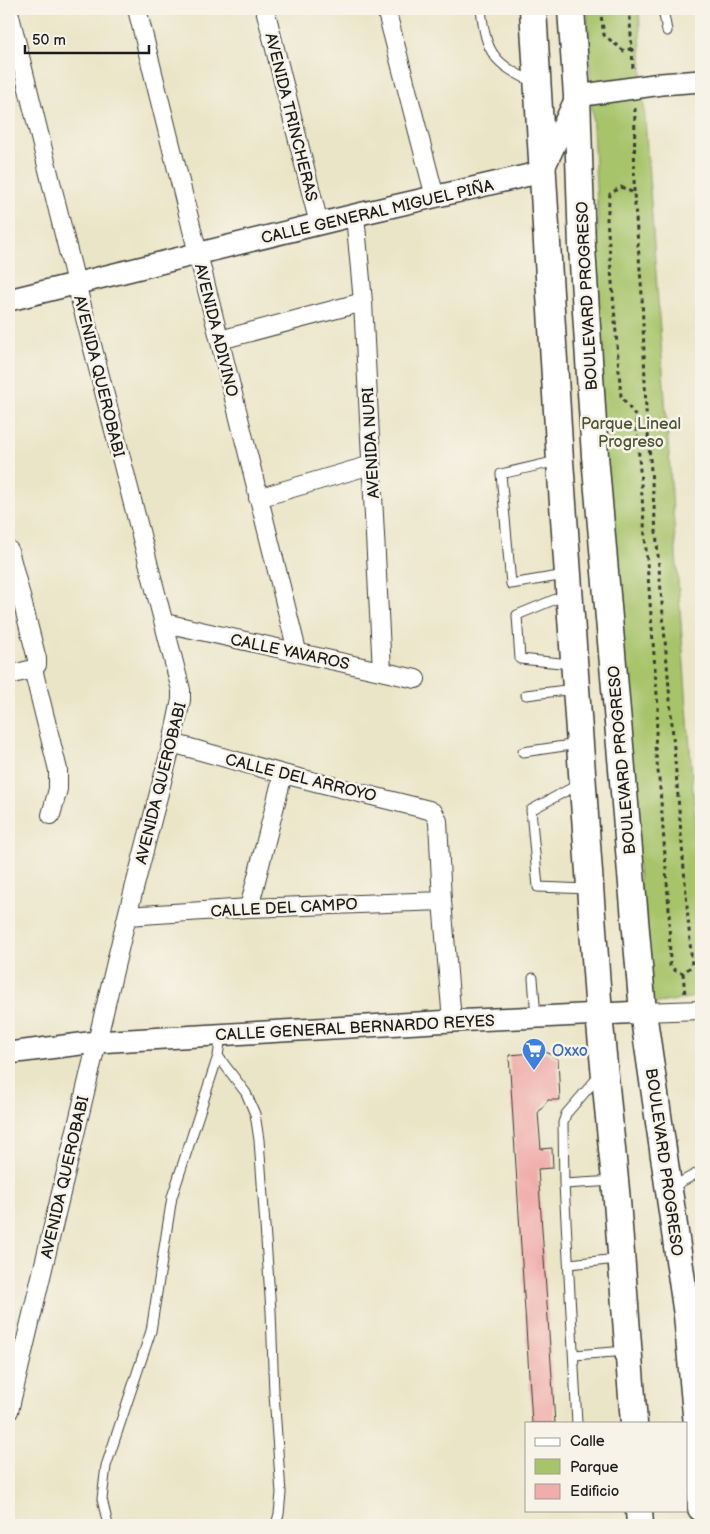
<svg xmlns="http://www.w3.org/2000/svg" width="710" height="1534" viewBox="0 0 710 1534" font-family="'Balsamiq Sans',sans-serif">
<rect width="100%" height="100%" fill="#f7f3e8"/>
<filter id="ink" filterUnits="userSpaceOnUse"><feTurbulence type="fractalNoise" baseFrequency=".02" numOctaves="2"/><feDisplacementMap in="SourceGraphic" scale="10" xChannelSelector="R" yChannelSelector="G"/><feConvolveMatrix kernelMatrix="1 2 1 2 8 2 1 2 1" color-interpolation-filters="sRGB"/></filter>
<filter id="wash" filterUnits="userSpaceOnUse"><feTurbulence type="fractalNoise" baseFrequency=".0096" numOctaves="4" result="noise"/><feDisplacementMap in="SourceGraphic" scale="20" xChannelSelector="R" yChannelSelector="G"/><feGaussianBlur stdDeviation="1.12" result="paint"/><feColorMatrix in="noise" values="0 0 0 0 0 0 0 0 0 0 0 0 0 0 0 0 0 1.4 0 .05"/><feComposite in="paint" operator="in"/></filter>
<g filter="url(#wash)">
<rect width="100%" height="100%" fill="#ebe5c8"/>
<path fill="#a7c46b" stroke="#627044" d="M587 9H639L643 92 701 902V996L652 1004 593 426 598 226Z"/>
<g id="blocks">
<path fill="#f0aeab" d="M546 1052 558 1059 560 1100H548L538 1113 541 1149 552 1148 553 1168 538 1169 555 1423H532L509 1055Z"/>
</g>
</g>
<g filter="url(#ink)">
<use href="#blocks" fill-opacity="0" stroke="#3b3a36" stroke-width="1"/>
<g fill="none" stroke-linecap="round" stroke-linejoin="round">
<defs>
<path id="service" d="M481 9C486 53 493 63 533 82
M663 9 667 31
M557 461 501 474 511 584 565 575
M568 594 517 615 520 659 571 664
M526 695 574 689
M523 752 578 744
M579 784 531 810 538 887 588 889
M533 978 536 1017
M218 1056 246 1093 255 1114 259 1140 271 1311 274 1394 281 1493 279 1514 276 1525
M564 1184 614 1181
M672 1187 701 1171
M569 1264 618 1259
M574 1355 627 1351
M577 1423 564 1184 563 1123 566 1114 599 1076
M108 1525 102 1499 106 1466 151 1331 172 1197 218 1056 221 1036"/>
<path id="minor" d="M137 9 297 651
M265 9 319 224
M386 9 435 197
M9 12 76 283 181 690V700L172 743 127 916 9 1411
M355 215 363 302 382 671
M220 340 363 302
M258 498 371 465
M9 550 37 659V665L33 669 9 675
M165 623 416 679
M33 669 58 770V789L51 815
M172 743 283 774 429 810 434 813 438 821 442 901 452 1021
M249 908 283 774
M127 916 249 908 442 901
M643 1012 701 1010"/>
<path id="tertiary" d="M9 300 355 215 542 172 577 96 661 84 701 81
M9 1053 96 1042 452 1021 643 1012"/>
<path id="primary" d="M533 9 560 461 599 1014 617 1201 634 1423
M571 9 577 96 582 247 595 456 643 1012 687 1315 697 1425 701 1508
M639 1510 640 1525"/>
</defs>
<use href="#service" stroke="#3b3a36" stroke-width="11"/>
<use href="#minor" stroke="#3b3a36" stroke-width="20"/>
<use href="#tertiary" stroke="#3b3a36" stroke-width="24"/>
<use href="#primary" stroke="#3b3a36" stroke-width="29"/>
<path stroke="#3b3a36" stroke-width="3" stroke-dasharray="4 4" stroke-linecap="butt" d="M600 9 604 35 624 51 632 48 629 9
M632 48 633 70
M621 187 634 193 642 295 646 410 692 966 683 973 676 971 670 966 669 909 660 788 655 746 658 708 636 417 621 396 607 219 610 194Z
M634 192 635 106
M683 973 685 995"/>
<use href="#service" stroke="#fff" stroke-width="9"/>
<use href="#minor" stroke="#fff" stroke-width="18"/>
<use href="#tertiary" stroke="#fff" stroke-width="21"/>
<use href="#primary" stroke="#fff" stroke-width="26"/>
</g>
</g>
<defs>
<symbol id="supermarket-pin" viewBox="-11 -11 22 30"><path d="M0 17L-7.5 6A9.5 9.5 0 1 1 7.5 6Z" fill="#3f7fe0" stroke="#f7f3e8"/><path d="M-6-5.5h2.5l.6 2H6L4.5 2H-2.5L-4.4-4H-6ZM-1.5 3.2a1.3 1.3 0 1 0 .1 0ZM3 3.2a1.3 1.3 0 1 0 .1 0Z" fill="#fff"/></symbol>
</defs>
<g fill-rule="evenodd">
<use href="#supermarket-pin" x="520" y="1036" width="28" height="38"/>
</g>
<g text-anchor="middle" stroke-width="5" stroke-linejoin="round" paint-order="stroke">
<g font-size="16" fill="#1c1c1c" stroke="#f7f3e8">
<text transform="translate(292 117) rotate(76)" y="6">AVENIDA TRINCHERAS</text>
<text transform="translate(377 211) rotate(-13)" y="6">CALLE GENERAL MIGUEL PIÑA</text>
<text transform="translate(586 296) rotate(-93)" y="6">BOULEVARD PROGRESO</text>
<text transform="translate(217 330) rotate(76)" y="6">AVENIDA ADIVINO</text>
<text transform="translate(100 376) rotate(76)" y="6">AVENIDA QUEROBABI</text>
<text transform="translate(370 443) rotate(-93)" y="6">AVENIDA NURI</text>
<text transform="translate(290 651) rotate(12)" y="6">CALLE YAVAROS</text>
<text transform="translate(621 760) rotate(-95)" y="6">BOULEVARD PROGRESO</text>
<text transform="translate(301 777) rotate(14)" y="6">CALLE DEL ARROYO</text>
<text transform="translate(160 783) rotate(-76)" y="6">AVENIDA QUEROBABI</text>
<text transform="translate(284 907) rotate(-3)" y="6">CALLE DEL CAMPO</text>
<text transform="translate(355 1027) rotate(-3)" y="6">CALLE GENERAL BERNARDO REYES</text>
<text transform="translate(665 1162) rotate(82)" y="6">BOULEVARD PROGRESO</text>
<text transform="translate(64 1177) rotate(-77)" y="6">AVENIDA QUEROBABI</text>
</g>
<g font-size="16" fill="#4d5738" stroke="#f7f3e8">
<text x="631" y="429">Parque Lineal<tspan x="631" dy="18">Progreso</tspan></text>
</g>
<g font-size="16" fill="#366cbe" stroke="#f7f3e8" text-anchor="start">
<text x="552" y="1056">Oxxo</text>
</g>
</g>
<rect width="710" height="1534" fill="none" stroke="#f7f3e8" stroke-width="30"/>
<rect x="525" y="1422" width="162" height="90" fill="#f7f3e8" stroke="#9f9d96"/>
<rect x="535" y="1438" width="25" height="8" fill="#ffffff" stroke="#9f9d96"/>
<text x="570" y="1446" font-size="15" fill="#1c1c1c">Calle</text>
<rect x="535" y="1459" width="25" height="15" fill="#a7c46b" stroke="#9f9d96"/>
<text x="570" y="1472" font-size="15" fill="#1c1c1c">Parque</text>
<rect x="535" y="1484" width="25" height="15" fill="#f0aeab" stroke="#9f9d96"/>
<text x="570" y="1496" font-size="15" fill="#1c1c1c">Edificio</text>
<path d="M25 45v8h124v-8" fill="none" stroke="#1c1c1c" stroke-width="2.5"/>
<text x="32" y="45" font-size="15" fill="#1c1c1c" stroke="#f7f3e8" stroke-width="4" paint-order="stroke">50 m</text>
</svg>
